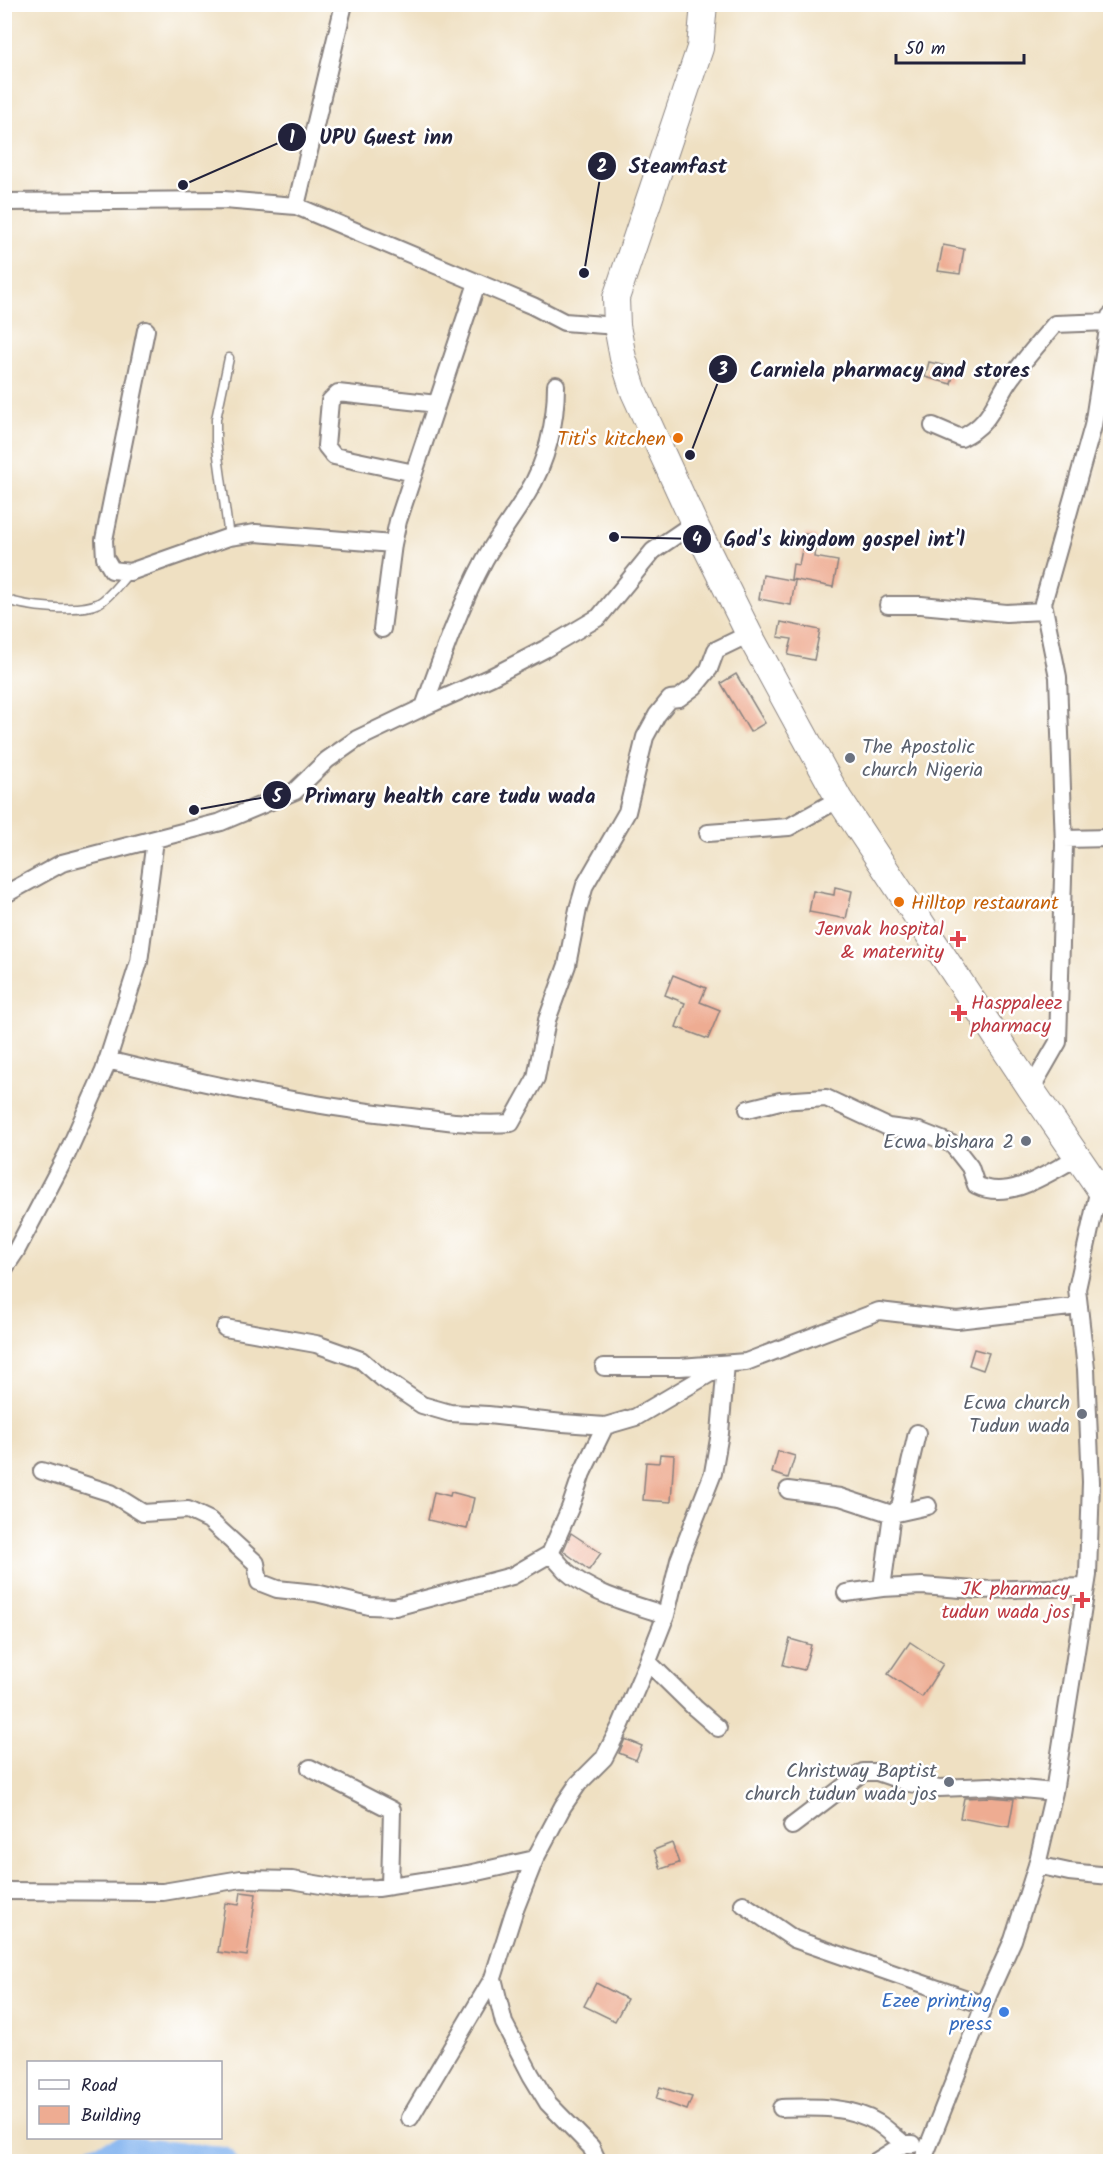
<svg xmlns="http://www.w3.org/2000/svg" width="1115" height="2166" viewBox="0 0 1115 2166" font-family="Kalam,sans-serif">
<rect width="100%" height="100%" fill="#fff"/>
<filter id="ink" filterUnits="userSpaceOnUse"><feTurbulence type="fractalNoise" baseFrequency=".0167" numOctaves="2"/><feDisplacementMap in="SourceGraphic" scale="12" xChannelSelector="R" yChannelSelector="G"/><feConvolveMatrix kernelMatrix="1 2 1 2 8 2 1 2 1" color-interpolation-filters="sRGB"/></filter>
<filter id="wash" filterUnits="userSpaceOnUse"><feTurbulence type="fractalNoise" baseFrequency=".008" numOctaves="4" result="noise"/><feDisplacementMap in="SourceGraphic" scale="24" xChannelSelector="R" yChannelSelector="G"/><feGaussianBlur stdDeviation="1.35" result="paint"/><feColorMatrix in="noise" values="0 0 0 0 0 0 0 0 0 0 0 0 0 0 0 0 0 1.4 0 .05"/><feComposite in="paint" operator="in"/></filter>
<g filter="url(#wash)">
<rect width="100%" height="100%" fill="#efe0c2"/>
<g fill="none" stroke-linecap="round" stroke-linejoin="round">
<path stroke="#83b4ef" stroke-width="30" d="M90 2162 122 2151 222 2162"/>
</g>
<g id="blocks">
<path fill="#eeac92" d="M943 245 964 249 960 274 938 271Z
M929 362 955 368 951 384 925 377Z
M805 534 817 536 814 557 838 561 833 587 791 579 793 564 799 565Z
M763 575 795 581 791 605 759 599Z
M781 622 820 630 814 660 788 655 792 639 778 637Z
M736 674 765 723 750 732 721 683Z
M835 887 852 891 846 919 809 912 813 891 834 895Z
M673 975 706 988 700 1002 720 1010 708 1039 676 1027 685 1003 665 995Z
M974 1349 989 1353 983 1370 969 1365Z
M778 1451 795 1456 788 1478 772 1473Z
M660 1454 674 1455 671 1502 643 1500 646 1462 659 1463Z
M434 1492 450 1496 451 1492 474 1498 467 1529 428 1520Z
M571 1533 601 1553 589 1570 563 1551Z
M790 1639 811 1645 804 1670 783 1665Z
M910 1642 943 1664 922 1697 888 1674Z
M625 1739 642 1746 636 1760 619 1753Z
M990 1797 1014 1799 1009 1827 960 1818 964 1798Z
M672 1843 679 1863 661 1869 654 1850Z
M241 1892 256 1894 247 1956 218 1952 225 1903 239 1905Z
M596 1983 627 1999 615 2021 584 2006Z
M660 2087 692 2097 687 2110 656 2099Z"/>
</g>
</g>
<g filter="url(#ink)">
<use href="#blocks" fill-opacity="0" stroke="#88817e" stroke-width="1.5"/>
<g fill="none" stroke-linecap="round" stroke-linejoin="round">
<defs>
<path id="service" d="M229 358 216 419V441L229 537
M4 599C25 607 79 613 99 603 110 597 120 582 129 573"/>
<path id="minor" d="M4 202 224 200 296 206 533 306 564 322 617 326
M296 206 344 4
M146 330 104 540 105 558 112 570 130 572 229 537 256 533 393 544
M933 426 961 438C990 424 992 407 1008 382 1022 362 1039 343 1055 324L1109 322
M414 473 334 456 326 446 330 401 338 393 437 404
M888 605H921L1006 613 1044 611
M382 629 393 544 398 521 477 283
M424 707 491 677 545 649 599 617 653 551 694 523
M708 833 789 827 839 799
M1064 839 1110 838
M4 895 62 863 221 822 295 791 327 760 357 739 424 707C441 659 461 603 485 559 498 536 514 516 527 494 547 462 556 422 556 385
M107 1060C205 1084 302 1105 402 1116 439 1120 475 1126 511 1123L536 1078 547 1020 567 965 578 909 585 885 627 812 645 737 657 715 670 699 679 698 695 686 709 669 716 650 749 634
M1031 1089 1058 1042 1064 845 1058 677 1043 603 1093 426 1110 316
M748 1109 780 1101 826 1098 888 1127 919 1131 952 1144 970 1167 976 1185C1010 1202 1049 1172 1078 1157
M4 1269 16 1251 67 1154 104 1071 139 962 155 840
M225 1328 316 1344 361 1360 382 1378 422 1405 450 1413 488 1415 563 1423 605 1426 636 1417 726 1364
M604 1367H680L746 1362 879 1311 957 1320 1079 1306
M42 1471 111 1493 143 1513 188 1510 209 1520 256 1563 259 1582 277 1589 316 1593 369 1606 395 1607 512 1576 550 1554 570 1508 582 1473 605 1426
M788 1490 840 1497 892 1514 928 1506
M550 1554C556 1559 561 1566 566 1571 591 1594 634 1605 666 1615
M882 1588 892 1514 900 1507 917 1433
M846 1593 882 1588 922 1586 975 1590 1086 1587
M648 1662 695 1708 718 1728
M310 1768 392 1810 390 1886
M792 1826 863 1772H877L909 1783 939 1788 990 1786 1054 1792
M1037 1865 1069 1872 1110 1876
M4 1891 163 1892 241 1879 292 1880 344 1889 378 1888 468 1874 535 1859
M743 1904 794 1939 984 2005
M493 1978 504 2023 531 2075 548 2103 591 2147 598 2162
M781 2108C814 2107 849 2105 878 2123 887 2129 895 2137 904 2144
M410 2118 493 1978 514 1912 535 1859 563 1806 578 1784 604 1758 620 1727 646 1666 666 1615 679 1560 713 1473 720 1433 726 1364
M875 2162 904 2144H913
M922 2162 989 1993 1013 1940 1037 1865 1054 1792 1088 1575 1091 1482 1086 1369 1077 1289 1099 1188"/>
<path id="primary" d="M704 4 700 48 616 298 617 326 623 358 634 392 694 523 749 634 839 799 1031 1089 1110 1204"/>
</defs>
<use href="#service" stroke="#88817e" stroke-width="11"/>
<use href="#minor" stroke="#88817e" stroke-width="20"/>
<use href="#primary" stroke="#88817e" stroke-width="28"/>
<use href="#service" stroke="#fff" stroke-width="8"/>
<use href="#minor" stroke="#fff" stroke-width="16"/>
<use href="#primary" stroke="#fff" stroke-width="26"/>
</g>
</g>
<g fill="#e8710a" stroke="#fff" stroke-width="2">
<circle cx="678" cy="438" r="6"/>
<circle cx="899" cy="902" r="6"/>
</g>
<g fill="#6b7280" stroke="#fff" stroke-width="2">
<circle cx="850" cy="758" r="6"/>
<circle cx="1026" cy="1141" r="6"/>
<circle cx="1082" cy="1414" r="6"/>
<circle cx="949" cy="1782" r="6"/>
</g>
<g fill="#e0444e" stroke="#fff" stroke-width="2">
<path d="M955 930h6v6h6v6h-6v6h-6v-6h-6v-6h6z"/>
<path d="M956 1004h6v6h6v6h-6v6h-6v-6h-6v-6h6z"/>
<path d="M1079 1591h6v6h6v6h-6v6h-6v-6h-6v-6h6z"/>
</g>
<circle fill="#3f7fe0" stroke="#fff" stroke-width="2" cx="1004" cy="2012" r="6"/>
<g text-anchor="middle" stroke-width="5" stroke-linejoin="round" paint-order="stroke">
<g font-size="20" fill="#c56008" stroke="#fff" text-anchor="end">
<text x="666" y="445">Titi's kitchen</text>
<text x="911" y="909" text-anchor="start">Hilltop restaurant</text>
</g>
<g font-size="20" fill="#5b616d" stroke="#fff" text-anchor="end">
<text x="862" y="753" text-anchor="start">The Apostolic<tspan x="862" dy="23">church Nigeria</tspan></text>
<text x="1014" y="1148">Ecwa bishara 2</text>
<text x="1070" y="1409">Ecwa church<tspan x="1070" dy="23">Tudun wada</tspan></text>
<text x="937" y="1777">Christway Baptist<tspan x="937" dy="23">church tudun wada jos</tspan></text>
</g>
<g font-size="20" fill="#be3a42" stroke="#fff" text-anchor="end">
<text x="944" y="935">Jenvak hospital<tspan x="944" dy="23">&amp; maternity</tspan></text>
<text x="971" y="1009" text-anchor="start">Hasppaleez<tspan x="971" dy="23">pharmacy</tspan></text>
<text x="1070" y="1595">JK pharmacy<tspan x="1070" dy="23">tudun wada jos</tspan></text>
</g>
<g font-size="20" fill="#366cbe" stroke="#fff" text-anchor="end">
<text x="992" y="2007">Ezee printing<tspan x="992" dy="23">press</tspan></text>
</g>
</g>
<path fill="none" stroke="#22223b" stroke-width="2" d="M183 185L292 137M584 273L602 166M690 455L723 369M614 537L697 539M194 810L277 795"/>
<g fill="#22223b" stroke="#fff" stroke-width="2">
<circle cx="183" cy="185" r="6"/>
<circle cx="584" cy="273" r="6"/>
<circle cx="690" cy="455" r="6"/>
<circle cx="614" cy="537" r="6"/>
<circle cx="194" cy="810" r="6"/>
<circle cx="292" cy="137" r="15"/>
<circle cx="602" cy="166" r="15"/>
<circle cx="723" cy="369" r="15"/>
<circle cx="697" cy="539" r="15"/>
<circle cx="277" cy="795" r="15"/>
</g>
<g font-size="18" text-anchor="middle" font-weight="bold" fill="#fff">
<text x="292" y="143">1</text>
<text x="602" y="172">2</text>
<text x="723" y="375">3</text>
<text x="697" y="545">4</text>
<text x="277" y="802">5</text>
</g>
<g font-size="21" text-anchor="middle" font-weight="bold" fill="#22223b" stroke="#fff" stroke-width="5" stroke-linejoin="round" paint-order="stroke">
<text x="386" y="144">UPU Guest inn</text>
<text x="678" y="173">Steamfast</text>
<text x="890" y="377">Carniela pharmacy and stores</text>
<text x="844" y="546">God's kingdom gospel int'l</text>
<text x="450" y="803">Primary health care tudu wada</text>
</g>
<rect width="1115" height="2166" fill="none" stroke="#fff" stroke-width="24"/>
<rect x="27" y="2061" width="195" height="78" fill="#ffffff" stroke="#a7a7b1" stroke-width="1.5"/>
<rect x="39" y="2080" width="30" height="9" fill="#ffffff" stroke="#a7a7b1" stroke-width="1.5"/>
<text x="81" y="2091" font-size="18" fill="#22223b">Road</text>
<rect x="39" y="2106" width="30" height="18" fill="#eeac92" stroke="#a7a7b1" stroke-width="1.5"/>
<text x="81" y="2121" font-size="18" fill="#22223b">Building</text>
<path d="M896 54v9h128v-9" fill="none" stroke="#22223b" stroke-width="3"/>
<text x="905" y="54" font-size="18" fill="#22223b" stroke="#ffffff" stroke-width="4.5" paint-order="stroke">50 m</text>
</svg>
